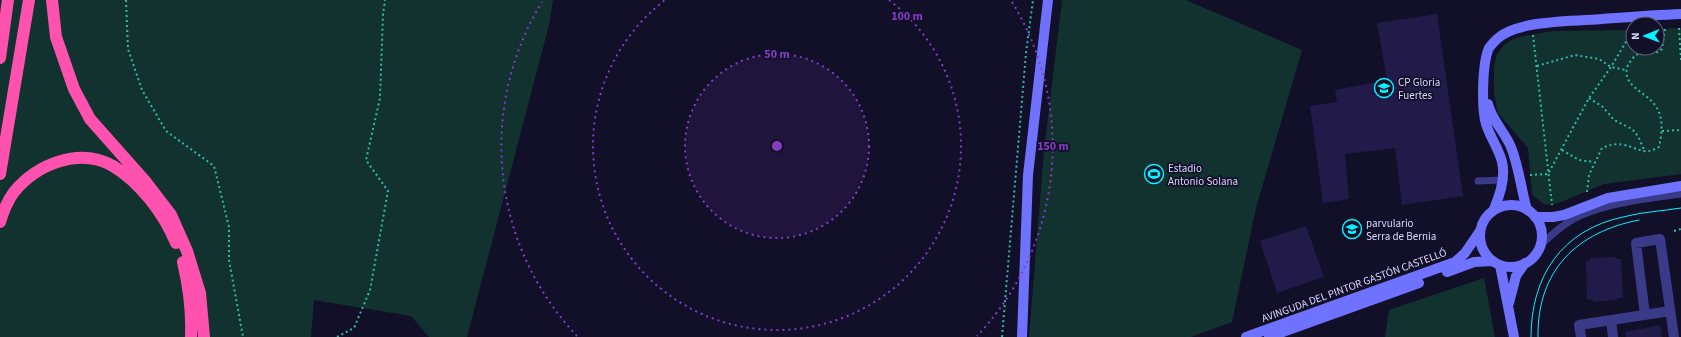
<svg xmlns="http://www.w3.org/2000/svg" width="1681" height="337" viewBox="0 0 1681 337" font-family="'Source Sans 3',sans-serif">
<rect width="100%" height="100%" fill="#120f28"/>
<path fill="#123230" d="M0 0H553L549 25 467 337H429L411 316 314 300 311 337H0Z
M1062 0H1186L1302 50 1256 208 1232 322 1191 337H1029L1044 151Z
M1681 28V174L1604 184 1561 202 1552 205 1544 204 1532 195 1528 148 1498 113 1494 93V66L1497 54 1504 45 1513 39 1524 36 1553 31 1633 30V48H1657V29Z
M1484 278 1495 337H1385L1389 310Z"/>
<path fill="#221b4a" d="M1437 14 1463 196 1402 205 1395 148 1345 154 1349 199 1323 203 1310 106 1337 102 1335 90 1387 80 1377 23Z
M1306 226 1324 277 1277 293 1260 241Z
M1616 257V259H1621L1623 297 1619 298 1616 300 1593 302V300L1587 299 1586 261H1590V258Z
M1660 325 1662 337H1626L1625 332Z"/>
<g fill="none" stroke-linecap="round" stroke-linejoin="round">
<path stroke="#2dbcac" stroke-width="2" stroke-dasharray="2 3" stroke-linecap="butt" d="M126 0 128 49 142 90 166 131 214 166 229 227V260L243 337
M1679 28 1681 60
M1533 35 1552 205
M1537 66 1575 55 1599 59 1611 67 1626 70
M1589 98 1603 107 1614 120 1632 129 1638 136 1645 152
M1662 131 1681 130
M1562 150 1579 160 1594 162
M1530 175 1548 174 1589 98 1611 67 1633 30
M1587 192 1589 175 1602 148C1609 145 1616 143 1624 145 1639 148 1643 156 1659 147 1662 133 1664 117 1655 105 1646 92 1620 85 1628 65 1630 62 1633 57 1636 55 1645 51 1653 56 1662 49L1665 29
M1674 231 1681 229
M337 337 354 328 370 290 388 191 366 160 380 98 383 14 385 0
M1002 337 1026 53 1033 0"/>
<path stroke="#3a3b88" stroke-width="7" d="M1478 181 1503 180
M1540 246C1552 234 1565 222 1582 215 1612 202 1648 199 1681 194"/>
<path stroke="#3a3b88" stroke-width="10" d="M1645 315 1636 243 1660 239 1674 337
M1611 320 1613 337
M1581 337 1579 325 1670 311"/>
<path stroke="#6e72ff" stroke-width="10" d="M1488 104C1492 121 1505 132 1511 147 1519 167 1521 189 1527 210
M1480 236a31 31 0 1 1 62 0a31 31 0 1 1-62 0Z
M1494 209C1500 195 1506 178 1502 162 1499 148 1488 135 1485 120 1482 105 1482 63 1489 48 1491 45 1494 42 1497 39 1516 20 1576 21 1602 19 1629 17 1655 15 1681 14
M1535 217H1553L1564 215 1608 198 1681 186
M1500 265 1514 337
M1447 272 1474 262 1493 261
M1509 303 1516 276 1525 263
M1022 337 1028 175 1048 0
M1246 337 1455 262 1465 253 1480 231
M1269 337 1419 283"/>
<path stroke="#ff52ae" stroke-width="12" d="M52 0 56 37 74 89 90 119 145 181 171 215 187 251 200 293 204 337
M0 58 8 0
M0 174 29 0
M0 222C3 212 8 200 14 192 37 164 79 147 113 166 140 182 164 214 176 243
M183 262C189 287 192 312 191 337"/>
<path stroke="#03f3ff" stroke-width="1" d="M1531 337C1531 276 1562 230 1623 217 1642 212 1662 211 1681 208
M1538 337C1537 270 1577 232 1639 220"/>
</g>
<circle cx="777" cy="146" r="92" fill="#843dc5" fill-opacity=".12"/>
<g fill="none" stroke="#843dc5" stroke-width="2" stroke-dasharray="2 4">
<circle cx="777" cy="146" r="92"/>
<path d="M889 0A184 184 0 1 1 665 0"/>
<path d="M577 336A276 276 0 0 1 542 2M1012 2A276 276 0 0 1 977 336"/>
</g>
<defs>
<symbol id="school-ring" viewBox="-11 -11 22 22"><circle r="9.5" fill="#120f28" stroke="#03f3ff" stroke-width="1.5"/><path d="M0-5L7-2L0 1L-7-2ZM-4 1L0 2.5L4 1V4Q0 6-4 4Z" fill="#03f3ff"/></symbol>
<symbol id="stadium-ring" viewBox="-11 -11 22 22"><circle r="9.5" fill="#120f28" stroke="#03f3ff" stroke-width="1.5"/><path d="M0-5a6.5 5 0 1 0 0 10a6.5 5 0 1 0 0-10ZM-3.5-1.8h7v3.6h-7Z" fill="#03f3ff"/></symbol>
</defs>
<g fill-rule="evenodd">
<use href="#school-ring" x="1373" y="77" width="22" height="22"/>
<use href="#stadium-ring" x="1143" y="163" width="22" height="22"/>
<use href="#school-ring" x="1341" y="218" width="22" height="22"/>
</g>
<g text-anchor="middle" stroke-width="3.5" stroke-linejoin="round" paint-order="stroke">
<g font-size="11" fill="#d9d7ff" stroke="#120f28" text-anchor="start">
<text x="1398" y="86">CP Gloria<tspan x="1398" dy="13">Fuertes</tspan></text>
<text x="1168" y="172">Estadio<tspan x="1168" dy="13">Antonio Solana</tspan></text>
<text x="1366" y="227">parvulario<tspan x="1366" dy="13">Serra de Bernia</tspan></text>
</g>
<g font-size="11" fill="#d9d7ff" stroke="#120f28">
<text transform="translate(1354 285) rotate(-20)" y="4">AVINGUDA DEL PINTOR GASTÓN CASTELLÓ</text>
</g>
</g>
<circle cx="777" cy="146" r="6" fill="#843dc5" stroke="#120f28" stroke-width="2"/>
<g font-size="12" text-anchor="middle" font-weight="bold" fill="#843dc5" stroke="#120f28" stroke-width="3.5" stroke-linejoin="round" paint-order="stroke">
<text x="907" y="20">100 m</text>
<text x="777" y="58">50 m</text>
<text x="1053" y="150">150 m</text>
</g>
<g transform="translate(1645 36) rotate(269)"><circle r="19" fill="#120f28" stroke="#625f7e"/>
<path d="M0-3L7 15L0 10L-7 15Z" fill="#03f3ff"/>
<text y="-6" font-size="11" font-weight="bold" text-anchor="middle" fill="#d9d7ff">N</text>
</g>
</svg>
